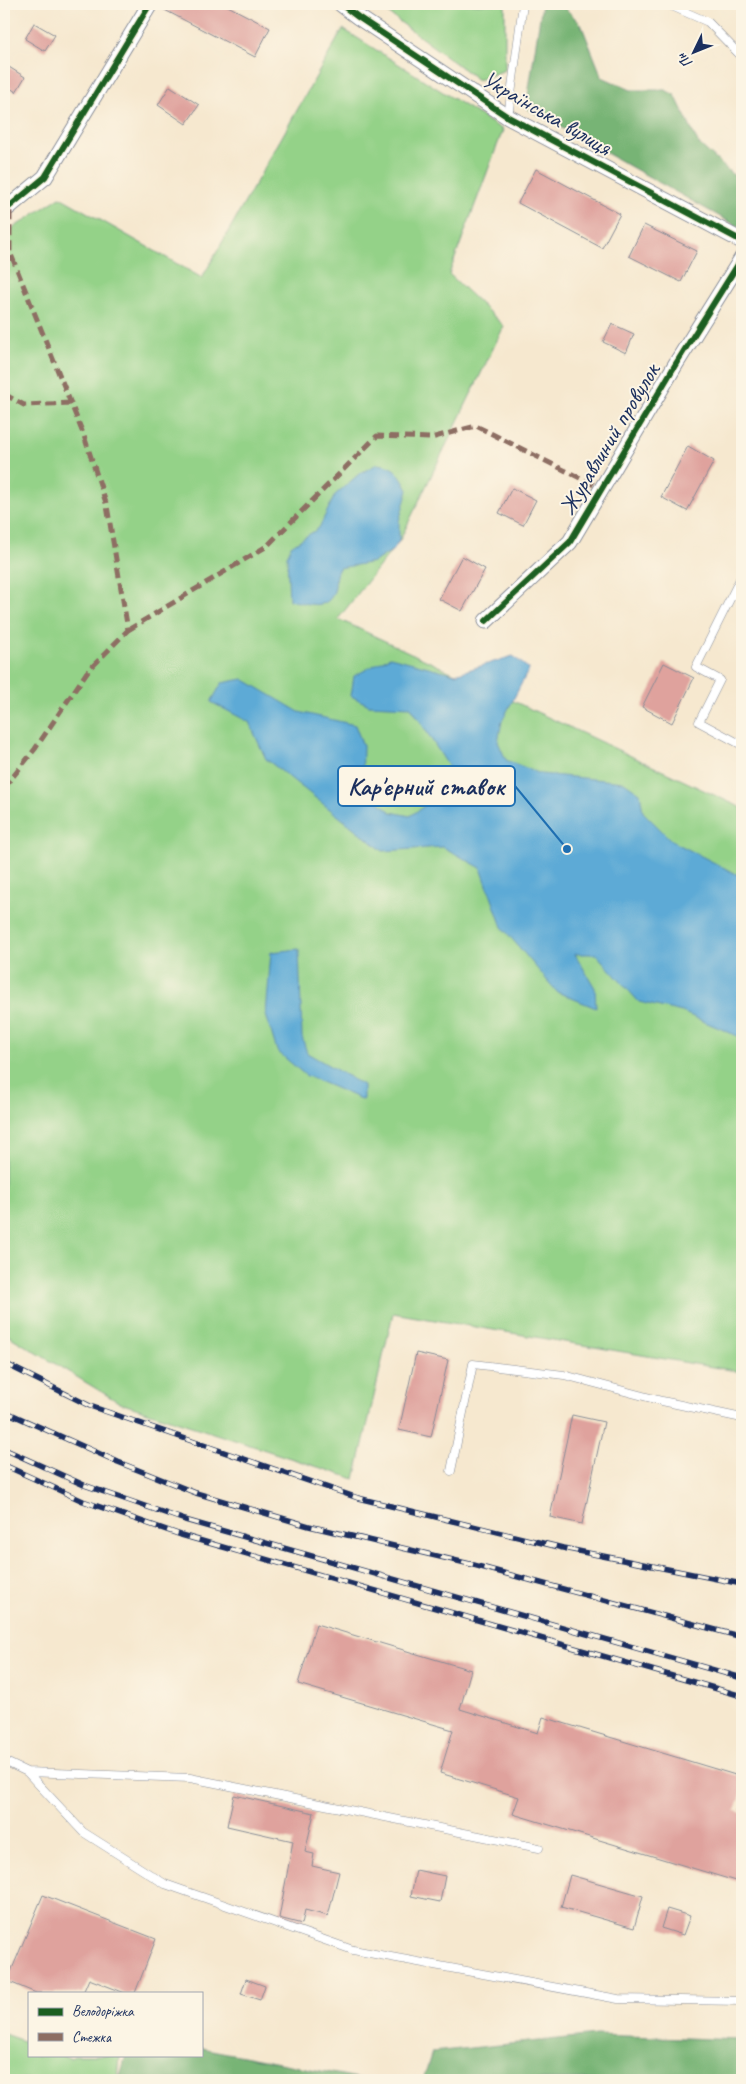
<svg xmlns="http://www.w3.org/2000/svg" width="746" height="2084" viewBox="0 0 746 2084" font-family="Caveat,sans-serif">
<rect width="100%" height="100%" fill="#fcf5e5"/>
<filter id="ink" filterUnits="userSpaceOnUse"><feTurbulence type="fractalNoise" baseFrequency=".02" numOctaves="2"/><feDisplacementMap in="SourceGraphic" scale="10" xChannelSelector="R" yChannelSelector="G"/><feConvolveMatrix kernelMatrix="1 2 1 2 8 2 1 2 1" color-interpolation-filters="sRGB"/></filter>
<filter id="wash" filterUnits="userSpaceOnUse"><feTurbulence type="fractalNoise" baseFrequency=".0096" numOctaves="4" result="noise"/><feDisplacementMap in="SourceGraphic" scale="20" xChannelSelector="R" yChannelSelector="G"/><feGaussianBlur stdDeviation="1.12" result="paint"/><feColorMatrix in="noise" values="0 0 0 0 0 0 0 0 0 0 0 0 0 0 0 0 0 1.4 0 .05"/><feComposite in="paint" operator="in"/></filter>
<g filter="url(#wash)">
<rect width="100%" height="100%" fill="#f6e8cf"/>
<path fill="#94d288" stroke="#588073" d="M376 4H505V70L478 80Z
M343 29 503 130 449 274 504 326 400 540 338 619 742 808V1372L393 1313 355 1479 120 1403 4 1333V234L60 197 202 278Z
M4 2034 29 2043V2055H61L70 2058 76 2055H120L118 2080H4Z"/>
<path fill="#77b474" stroke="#497269" d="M542 4H561L581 24 602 77 631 90H665L675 95 698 143 732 174 742 179V229L526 108Z
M596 2035 742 2040V2080H423L432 2052Z
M201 2048 368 2080H119L126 2055H201Z"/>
<path fill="#5daad6" stroke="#3c6c9a" d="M377 464C397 466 399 474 408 490L399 521V541L393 550 374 562 339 568C333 579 337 581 334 591 328 612 305 603 289 600L287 556 291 546 319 528 335 495 359 474Z
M513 656 529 669 502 721 498 742 506 760 541 774 624 782 640 793 643 812 672 841 742 877V1038L682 1012 639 1002 596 954H575L595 988 596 1008 557 992 502 927 481 868 443 847 383 851 266 759 249 722 211 702 222 683 243 679 299 712 355 725 363 746 362 788 391 812 410 816 427 804 448 801 459 783 411 707 369 705 351 696 354 676 390 657 455 674Z
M299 949 302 1037 307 1053 363 1085V1100L305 1075 277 1051 266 1015 271 952Z"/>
<g id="blocks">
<path fill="#dfa29d" d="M159 4H224L270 28 255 57 159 7Z
M34 23 55 35 45 51 25 39Z
M4 64 25 77 16 92 4 84Z
M170 86 199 105 186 124 158 105Z
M536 169 620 214 602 248 518 203Z
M644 225 697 251 681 282 629 256Z
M612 324 634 334 626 353 603 342Z
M688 446 714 461 687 511 661 497Z
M512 488 536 500 523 525 499 513Z
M462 556 485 569 462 611 439 599Z
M664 663 694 678 672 723 642 707Z
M416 1353 448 1360 431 1437 399 1430Z
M572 1415 604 1422 582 1524 550 1517Z
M316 1624 471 1670 460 1709 538 1733 543 1717 742 1777V1788L735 1811 742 1813V1883L513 1814 519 1797 440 1773 453 1730 298 1684Z
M234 1795 314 1813 305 1852 314 1854 312 1866 339 1872 328 1916 305 1910 302 1924 279 1918 293 1841 227 1826Z
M416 1870 445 1876 440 1902 411 1896Z
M570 1875 643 1896 634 1928 561 1907Z
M43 1895 156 1939 135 1993H125L89 1979 83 1993H36L7 1981Z
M667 1909 690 1916 683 1935 661 1928Z
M246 1979 265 1986 260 2000 241 1994Z"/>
</g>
</g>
<g filter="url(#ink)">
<use href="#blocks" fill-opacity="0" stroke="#888c96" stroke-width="1"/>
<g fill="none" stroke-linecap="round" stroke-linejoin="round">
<defs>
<path id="service" d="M667 4 708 22 742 57
M508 117 523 4
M742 575 696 667 720 680 699 722 742 745
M451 1471 473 1364 564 1375 662 1401 742 1418
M4 1761 27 1772 83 1832 165 1884 353 1950 618 1999 742 2001
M27 1772 190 1778 539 1848"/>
<path id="minor" d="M341 4 358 17 508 117 742 241
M4 211 45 177 150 4
M486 621 570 542 677 362 742 258"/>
</defs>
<use href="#service" stroke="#888c96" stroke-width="9"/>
<use href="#minor" stroke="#888c96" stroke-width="17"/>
<use href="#service" stroke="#fff" stroke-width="8"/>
<use href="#minor" stroke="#fff" stroke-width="15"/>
<defs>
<path id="rail" d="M4 1363 90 1406 358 1498 563 1548 742 1584
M4 1411 118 1462 196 1493 309 1526 470 1564 742 1637
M4 1449 84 1485 185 1520 742 1678
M4 1465 83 1501 181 1535 742 1696"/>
</defs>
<use href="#rail" stroke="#1b2f5e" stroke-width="5.5"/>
<use href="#rail" stroke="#fcf5e5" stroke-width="4" stroke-dasharray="11" stroke-linecap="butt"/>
<path stroke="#8d6e63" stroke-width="5" stroke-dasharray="10 5" stroke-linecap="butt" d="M4 394 24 405 71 403
M128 630 267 546 377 436 431 438 476 426 602 489
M4 788 35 749 87 672 128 630 107 506 84 436 10 252V208"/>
<defs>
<path id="cycleway" d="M341 4 358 17 508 117 742 241
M4 211 45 177 150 4
M486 621 570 542 677 362 742 258"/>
</defs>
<use href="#cycleway" stroke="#fcf5e5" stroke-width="9"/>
<use href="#cycleway" stroke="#1b5e20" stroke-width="6"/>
</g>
</g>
<g text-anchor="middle" stroke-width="4" stroke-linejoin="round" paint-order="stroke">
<g font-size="24" fill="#1b2f5e" stroke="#fcf5e5">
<text transform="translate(547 113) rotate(30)" y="8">Українська вулиця</text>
<text transform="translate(609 439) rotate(-59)" y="8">Журавлиний провулок</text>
</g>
</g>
<path fill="none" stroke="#1f6fb2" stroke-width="2" d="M567 849L515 786"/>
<circle fill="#1f6fb2" stroke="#fcf5e5" stroke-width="2" cx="567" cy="849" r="5"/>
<rect fill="#fcf5e5" stroke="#1f6fb2" stroke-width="2" x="338" y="766" width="177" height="40" rx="5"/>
<g font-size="25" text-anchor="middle" font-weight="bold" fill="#1b2f5e">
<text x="426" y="795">Кар'єрний ставок</text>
</g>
<rect width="746" height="2084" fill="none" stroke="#fcf5e5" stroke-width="20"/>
<rect x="28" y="1992" width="175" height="65" fill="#fcf5e5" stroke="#a2a6af"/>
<rect x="38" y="2008" width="25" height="8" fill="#1b5e20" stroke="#a2a6af"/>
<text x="72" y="2016" font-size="15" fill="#1b2f5e">Велодоріжка</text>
<rect x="38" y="2033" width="25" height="8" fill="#8d6e63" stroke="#a2a6af"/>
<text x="72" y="2042" font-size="15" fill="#1b2f5e">Стежка</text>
<g transform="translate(694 52) rotate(227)" stroke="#fcf5e5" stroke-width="4" paint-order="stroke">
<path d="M0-4L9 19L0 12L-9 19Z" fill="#1b2f5e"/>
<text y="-8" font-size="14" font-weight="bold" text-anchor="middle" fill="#1b2f5e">Пн</text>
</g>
</svg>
